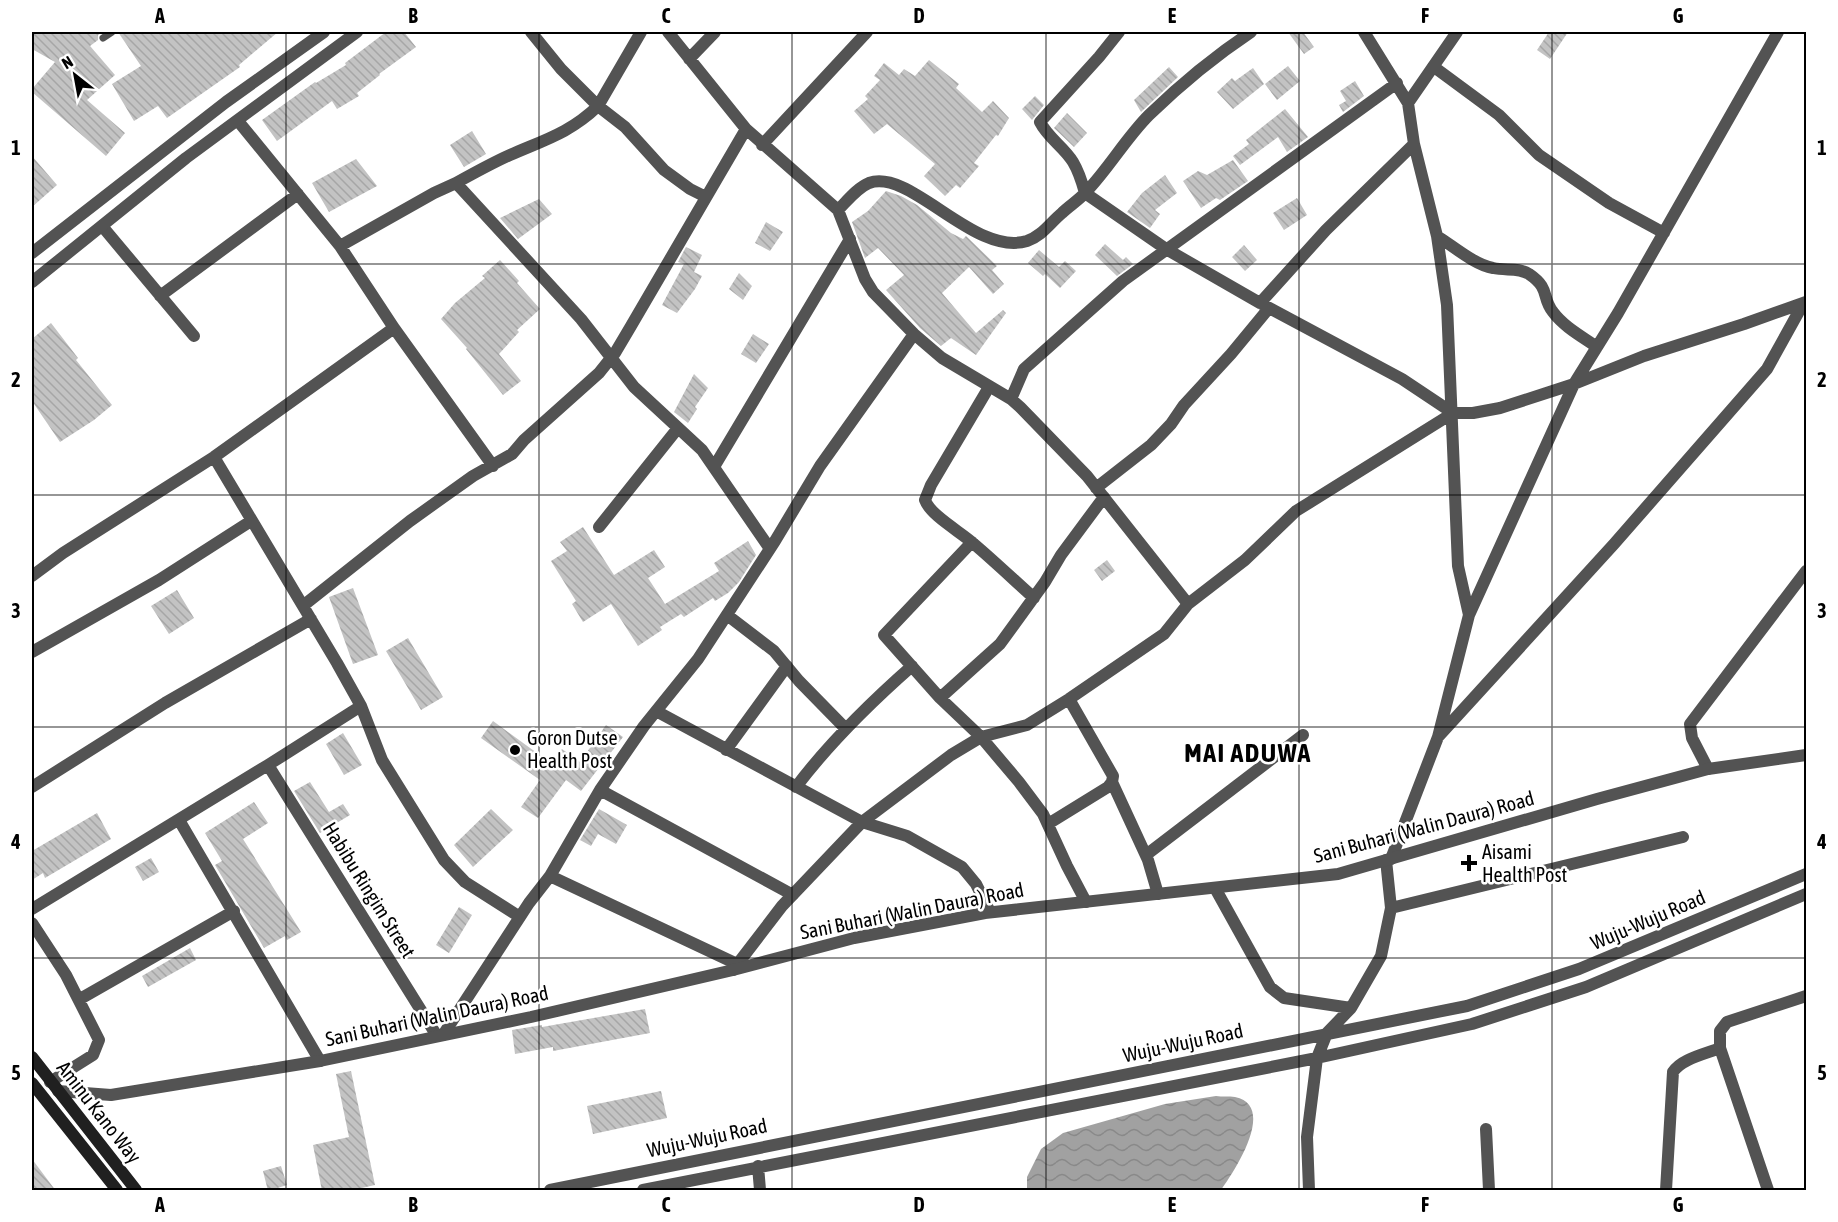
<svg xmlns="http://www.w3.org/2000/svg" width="1838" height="1222" viewBox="0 0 1838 1222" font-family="'Asap Condensed',sans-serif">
<defs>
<pattern id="water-waves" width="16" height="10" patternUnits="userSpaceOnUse" patternTransform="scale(1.5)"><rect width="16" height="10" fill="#a1a1a1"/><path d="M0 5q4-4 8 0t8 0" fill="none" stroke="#898989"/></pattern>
<pattern id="building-back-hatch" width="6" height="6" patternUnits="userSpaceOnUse" patternTransform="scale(1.5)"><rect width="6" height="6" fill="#c3c3c3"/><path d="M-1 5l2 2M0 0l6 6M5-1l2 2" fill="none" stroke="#a6a6a6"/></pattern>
</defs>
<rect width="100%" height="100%" fill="#fff"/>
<path fill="url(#water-waves)" d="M1216 1096C1222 1097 1229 1096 1235 1097 1278 1106 1233 1173 1221 1190H1027V1177L1041 1149 1063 1133 1165 1104Z"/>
<path fill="url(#building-back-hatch)" d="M32 32H103L98 35V40L90 46 115 75 87 100 125 133 106 156 32 92V89L55 62 32 49Z
M118 32H278L239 65 240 67 167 118 158 106 134 121 112 84 141 66Z
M386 32H404L416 47 379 74 380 75 357 93 359 96 337 109 332 101 277 141 262 120 315 82 316 83 346 65 345 63Z
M1288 32H1303L1314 47 1304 54Z
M1549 32H1568L1550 59 1537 50Z
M929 60 959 84 956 88 982 112 993 101 1009 118 998 136 996 135 974 163 979 166 960 188 956 185 945 196 924 176 935 164 887 124 874 134 854 111 868 99 865 96 880 80 874 76 884 63 899 75 904 69 915 76Z
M1288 66 1300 81 1277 100 1265 84Z
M1169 67 1178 77 1141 112 1134 100Z
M1253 68 1264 84 1233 109 1217 92 1232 78 1235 81Z
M1355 81 1364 96 1343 112 1339 105 1346 101 1340 91Z
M1035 96 1044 105 1032 120 1022 109Z
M1285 109 1308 137 1287 152 1278 137 1240 165 1233 156 1249 144 1246 140Z
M1067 113 1087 133 1074 147 1054 128Z
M472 131 486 154 464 167 450 145Z
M32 156 57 185 32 207Z
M356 159 377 186 329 212 312 183Z
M1233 160 1248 181 1220 200 1216 198 1201 208 1183 181 1198 171 1207 175Z
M1165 175 1177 193 1155 210 1160 214 1150 228 1127 212 1142 193Z
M886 191 901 196 917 205 951 233 963 239 966 236 997 266 992 270 1004 284 993 294 969 267 942 293 976 333 1003 310 1006 313 976 355 951 338 941 346 920 328 886 290 904 275 878 248 865 258 852 222 868 211Z
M1297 198 1307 215 1284 230 1273 213Z
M539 199 552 214 518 239 500 218Z
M766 222 783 232 770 251 755 243Z
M1105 244 1123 260 1126 257 1133 264 1117 276 1095 255Z
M1244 245 1257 260 1245 271 1232 257Z
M686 247 702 255 694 272 702 276 695 289 677 313 662 305 684 264 678 262Z
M1039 250 1059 267 1065 261 1076 271 1060 288 1045 274 1043 276 1028 263Z
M500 260 519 281 517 283 540 309 517 330 519 332 499 354 521 381 503 395 466 349 467 348 441 319 455 303 485 278 482 276Z
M739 273 752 286 743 300 729 289Z
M51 323 78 358 76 360 112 405 94 420 60 442 32 401V339Z
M753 334 769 344 756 363 741 354Z
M694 374 708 388 695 407 697 409 688 423 674 412Z
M583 527 614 575 654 550 665 567 648 578 665 604 719 571 714 563 748 541 756 555 739 582 728 593 715 601 713 598 684 617 681 614 660 627 662 630 638 646 611 604 583 622 572 604 576 601 551 561 567 551 560 542Z
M1107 560 1115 571 1102 581 1094 570Z
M353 588 378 655 353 664 329 597Z
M177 590 194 618 169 634 151 606Z
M408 638 443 697 421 710 386 651Z
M493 721 552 764 562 749 580 762 606 725 623 737 581 791 566 780 538 818 521 807 540 780 481 738Z
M343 733 362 765 344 775 326 744Z
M310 782 329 812 343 804 350 815 320 833 294 791Z
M254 802 268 823 243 839 301 932 287 940 285 936 264 948 215 865 222 861 205 833Z
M491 809 513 830 473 867 454 845Z
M599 809 627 825 616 844 598 834 591 846 580 840Z
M97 813 111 839 45 878 43 873 32 880V851Z
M151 858 159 872 143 881 135 867Z
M459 907 472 915 449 953 436 945Z
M190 948 196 960 148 987 142 976Z
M645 1009 650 1033 553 1051V1047L515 1054 512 1030 542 1025V1027Z
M351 1071 375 1185 348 1191H322L313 1145 349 1137 336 1074Z
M661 1091 667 1118 593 1134 587 1106Z
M32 1159 56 1191H32Z
M281 1166 287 1185 268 1191 263 1171Z"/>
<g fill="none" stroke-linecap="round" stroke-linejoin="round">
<path stroke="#535353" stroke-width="7" d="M103 38 112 32"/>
<path stroke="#535353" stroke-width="12" d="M531 32 561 69 598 106 641 32
M668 32 746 129 838 210 865 279 873 292 914 334 942 358 1011 399 1020 407 1087 476 1188 604
M1119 32 1099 57 1040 122C1048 138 1064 147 1073 162 1079 172 1082 182 1085 193L1166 249 1260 303 1402 379 1453 413H1473L1500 408 1574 384 1644 356 1744 324 1806 302
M1364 32 1408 103 1414 144 1437 236 1447 305 1458 566 1469 615
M689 59 715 32
M1434 67 1499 115 1539 155 1609 203 1664 233
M1408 103 1457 32
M238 121 340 246 394 328 493 466
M762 145 867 32
M456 183C474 173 492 163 510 155 544 140 570 133 598 106L625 127 664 170 690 189 706 197
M838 210C847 201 857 188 869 183 911 168 974 257 1027 241 1042 236 1050 223 1062 213 1069 206 1079 200 1086 192 1109 168 1126 138 1149 115 1181 84 1215 56 1251 32
M102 226 194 336
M1437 236C1453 246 1475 265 1493 268 1506 271 1518 267 1529 274 1551 289 1541 297 1553 312 1564 327 1583 337 1597 347
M340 246 434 193 456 183 581 319 634 387 702 450 770 549
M160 296 298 194
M1260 303 1326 230 1414 144
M989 387 931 485 925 500C931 516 961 532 974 544 994 561 1014 580 1034 598
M1011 399 1024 369 1123 281 1397 83
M214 457 337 663 361 706 382 760 444 860 465 882 520 917
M714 467 850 239
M1096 488 1151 445 1171 424 1184 405 1231 354 1269 308
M599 527 678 428
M972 542 884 635 940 698 981 737 1019 782 1043 814 1067 866 1086 902
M32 576 63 553 214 457 394 328
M304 605 410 521 473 476 512 454 524 440 599 373 615 353 631 326 746 129
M727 615 774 651 799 681 846 729
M32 652 159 580 251 521
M940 698 1000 644 1045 582 1061 555 1104 497
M656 711 862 822 907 836 962 867 976 884 990 912
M1438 737 1614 544 1767 369 1803 304
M726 750 787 666
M268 765 437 1036
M1708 769 1692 738 1690 724 1806 571
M1112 782 1148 860 1158 894
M32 787 165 703 311 619
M796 787C830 742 870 703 912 666
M600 790 793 895
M179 820 320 1061
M1048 824 1108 787 1112 782 1113 776 1069 699
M1146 855 1303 735
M1391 859 1438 737 1469 615 1574 384 1618 313 1778 32
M550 876 737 964
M1215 888 1270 987 1284 998 1351 1008
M1391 908 1683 837
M32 909 268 765 361 706
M32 923 66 975 99 1040 93 1055 50 1082
M733 970 782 906 862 822 951 755 981 737 1027 725 1069 699 1164 634 1188 604 1245 560 1296 511 1453 413
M80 999 234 911
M443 1035 529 903 550 876 600 790 644 726 698 659 775 541 820 466 914 334
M1486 1129 1489 1190
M758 1166 760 1190
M550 1190 1467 1006 1579 969 1806 874
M643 1190 1317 1058 1472 1024 1586 987 1806 894
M1309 1190 1307 1137 1317 1058 1327 1033 1351 1008 1381 956 1391 908 1386 860
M1666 1190 1673 1072C1681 1059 1705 1054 1720 1048
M1768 1190 1720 1048V1031L1727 1022 1806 996"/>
<path stroke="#535353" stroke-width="12" d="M32 253 226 102 324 32
M32 282 186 158 357 32
M58 1091 111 1095 320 1061 531 1017 733 970 854 938 985 913 1338 874 1597 799 1708 769 1806 755"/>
<path stroke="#202020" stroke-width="12" d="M32 1057 136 1190
M32 1083 117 1190"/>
</g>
<path fill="none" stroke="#000" stroke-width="1.5" stroke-opacity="0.55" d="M286 32V1190M539 32V1190M792 32V1190M1046 32V1190M1299 32V1190M1552 32V1190M32 264H1806M32 495H1806M32 727H1806M32 958H1806"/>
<g fill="#000" stroke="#fff" stroke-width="2">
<circle cx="515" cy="750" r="6"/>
<path d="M1466 854h6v6h6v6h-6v6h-6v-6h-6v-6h6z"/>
</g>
<g text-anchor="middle" stroke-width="5" stroke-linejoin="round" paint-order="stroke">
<g font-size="20" fill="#000" stroke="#fff" text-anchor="start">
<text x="527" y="745">Goron Dutse<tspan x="527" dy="23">Health Post</tspan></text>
<text x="1482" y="859">Aisami<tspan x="1482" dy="23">Health Post</tspan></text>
</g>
<g font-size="20" fill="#000" stroke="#fff">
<text transform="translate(1424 827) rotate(-15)" y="7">Sani Buhari (Walin Daura) Road</text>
<text transform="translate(369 890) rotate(58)" y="7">Habibu Ringim Street</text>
<text transform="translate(912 911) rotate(-11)" y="7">Sani Buhari (Walin Daura) Road</text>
<text transform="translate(1648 920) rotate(-23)" y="7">Wuju-Wuju Road</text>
<text transform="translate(437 1016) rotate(-12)" y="7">Sani Buhari (Walin Daura) Road</text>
<text transform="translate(1183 1043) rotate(-12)" y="7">Wuju-Wuju Road</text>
<text transform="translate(99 1112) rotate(52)" y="7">Aminu Kano Way</text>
<text transform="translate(707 1138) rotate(-12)" y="7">Wuju-Wuju Road</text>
</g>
<g font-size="26" font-weight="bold" letter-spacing="1.5" fill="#000" stroke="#fff">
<text x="1248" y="762">MAI ADUWA</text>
</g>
</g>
<rect width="1838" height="1222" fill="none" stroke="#ffffff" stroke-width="66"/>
<g transform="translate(75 75) rotate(329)" stroke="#ffffff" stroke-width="4.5" paint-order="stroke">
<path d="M0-4.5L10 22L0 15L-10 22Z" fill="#000000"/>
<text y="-9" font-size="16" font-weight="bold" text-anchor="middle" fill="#000000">N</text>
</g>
<rect x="33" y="33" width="1772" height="1156" fill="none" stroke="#000" stroke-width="2"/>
<g font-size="20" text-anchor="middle" font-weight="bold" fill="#000">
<text x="160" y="23">A</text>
<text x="413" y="23">B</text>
<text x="666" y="23">C</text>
<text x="919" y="23">D</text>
<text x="1172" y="23">E</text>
<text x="1425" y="23">F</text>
<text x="1678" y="23">G</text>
<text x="16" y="155">1</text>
<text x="1822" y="155">1</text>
<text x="16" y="387">2</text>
<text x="1822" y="387">2</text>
<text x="16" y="618">3</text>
<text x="1822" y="618">3</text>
<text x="16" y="849">4</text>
<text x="1822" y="849">4</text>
<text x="16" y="1080">5</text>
<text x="1822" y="1080">5</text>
<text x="160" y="1212">A</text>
<text x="413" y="1212">B</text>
<text x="666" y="1212">C</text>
<text x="919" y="1212">D</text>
<text x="1172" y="1212">E</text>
<text x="1425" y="1212">F</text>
<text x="1678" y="1212">G</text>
</g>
</svg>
